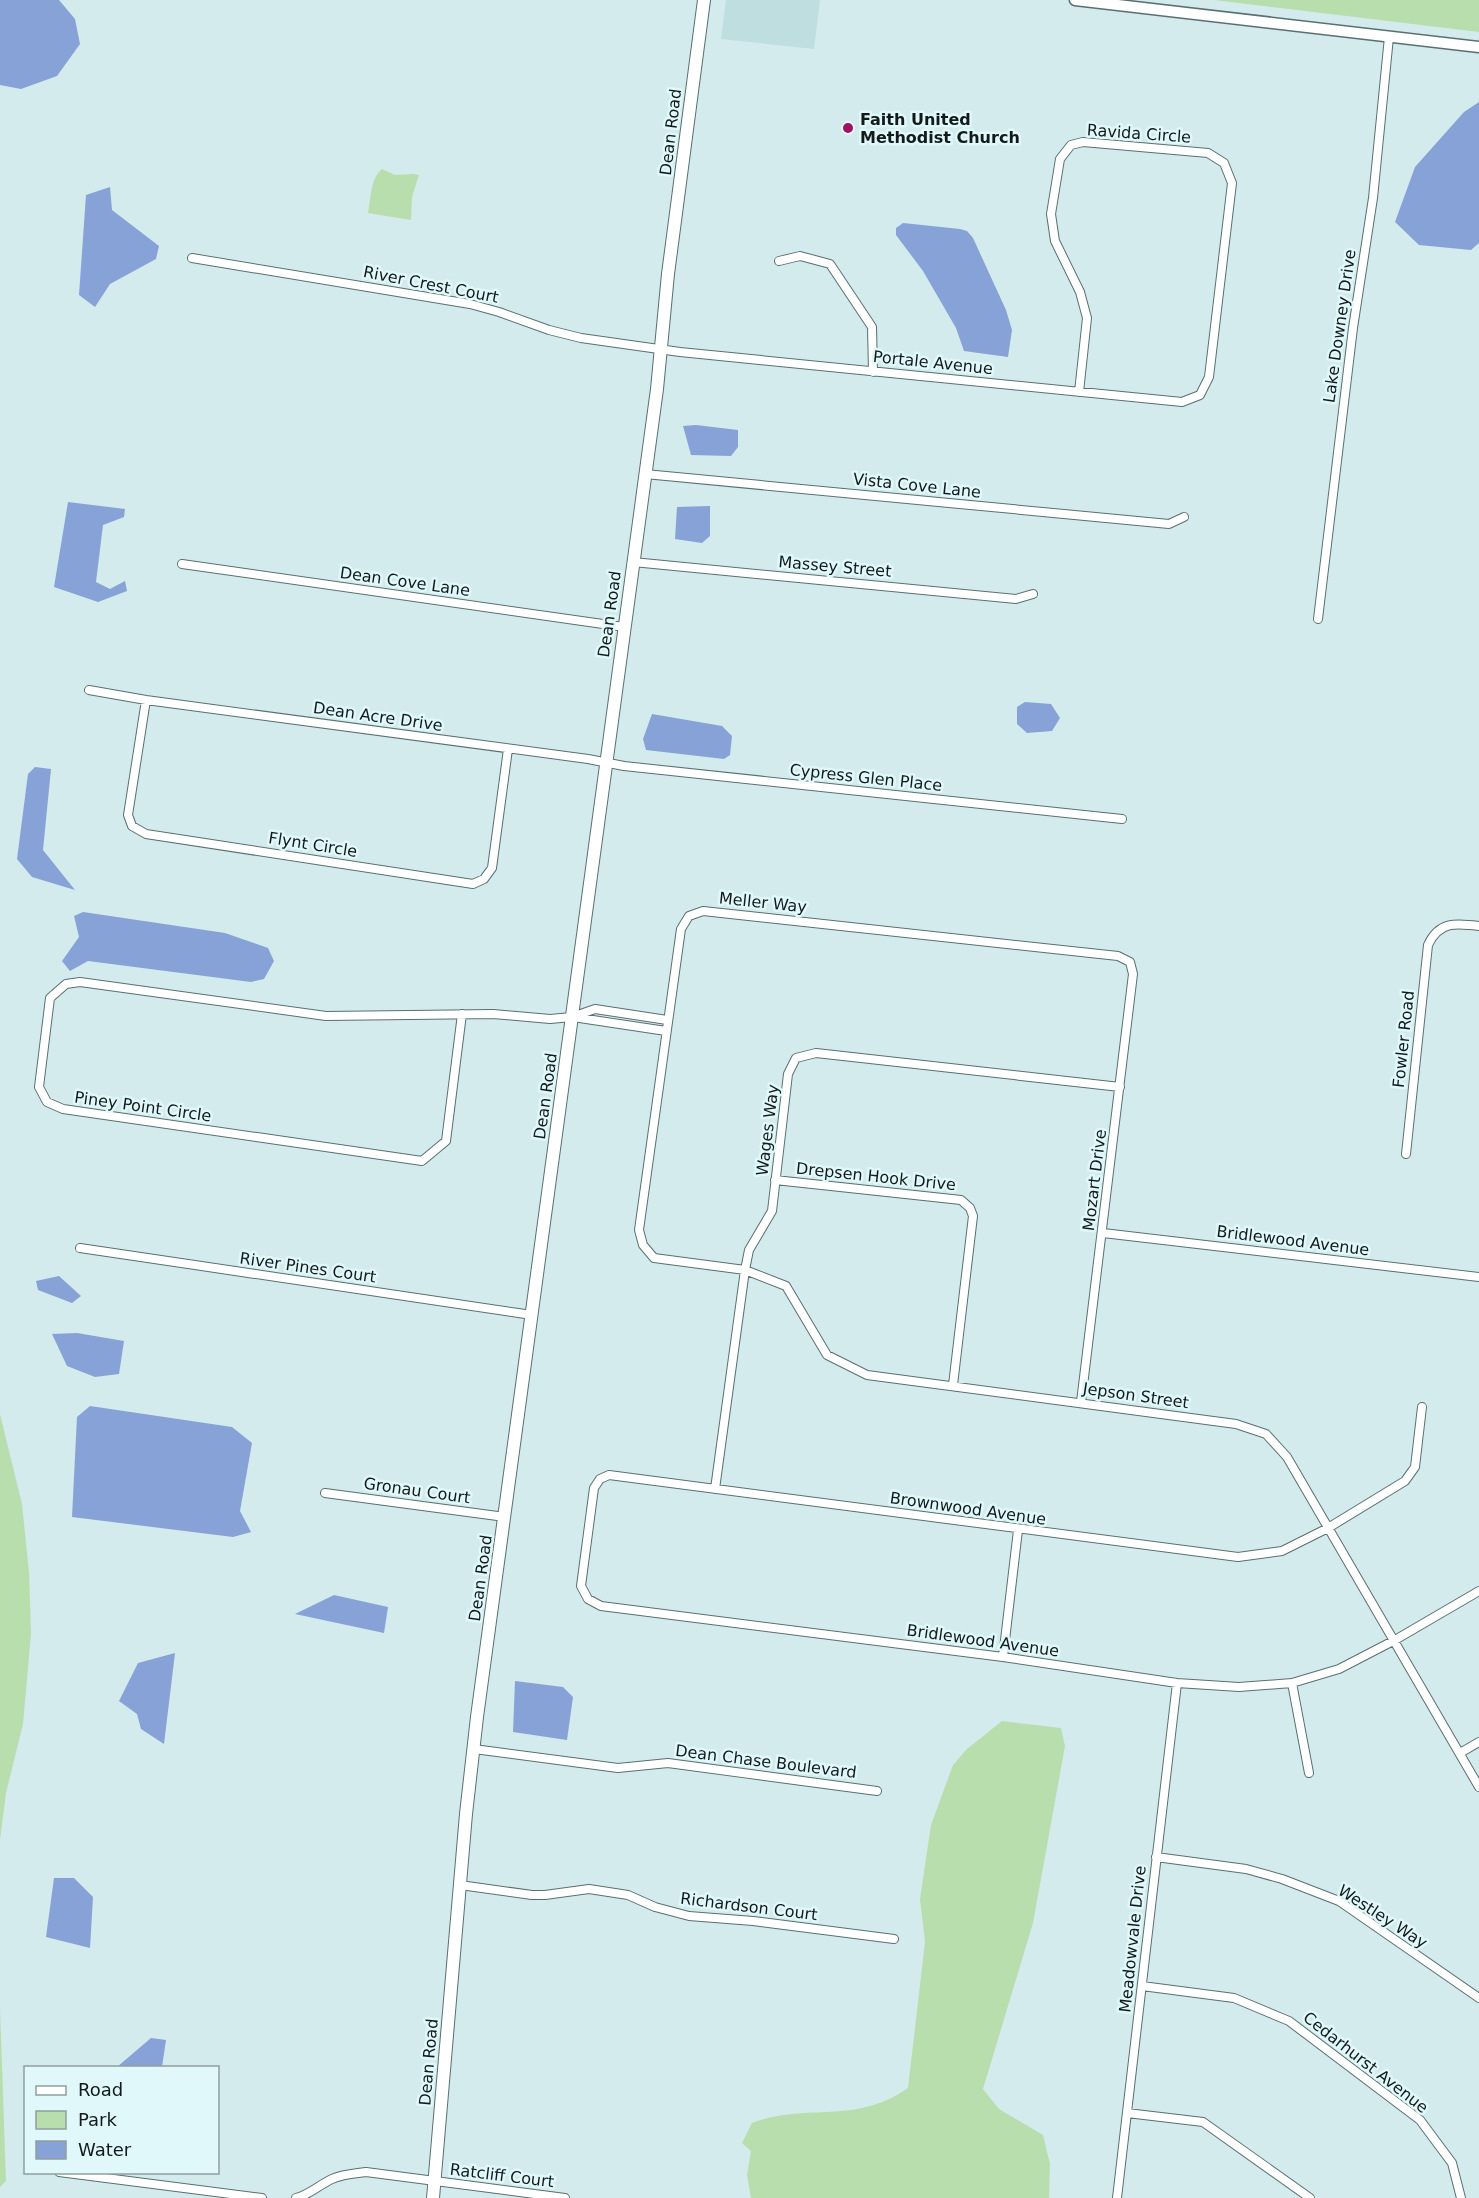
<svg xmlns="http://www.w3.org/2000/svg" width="1479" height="2198" viewBox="0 0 1479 2198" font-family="'DejaVu Sans',sans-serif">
<rect width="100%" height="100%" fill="#d3ebec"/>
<path fill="#bedee0" d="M726 0H820L814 49 721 39Z"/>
<path fill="#b9dead" d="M1214 0H1479V32Z
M382 169 395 175 413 174 419 175 412 197 411 220 368 213C371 198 370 179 382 169Z
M0 1414 22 1504 29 1572 31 1634 23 1724 6 1793 0 1840Z
M1002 1721 1061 1728 1065 1746 1033 1923 983 2089 999 2109 1043 2135 1050 2164 1049 2198H751L747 2175 751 2151 742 2143 752 2123C805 2102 855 2126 908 2088L925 1942 920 1899 931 1825 953 1765 967 1749Z
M0 2007 6 2181 0 2187Z"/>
<path fill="#86a2d7" d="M0 0H59L75 19 80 44 57 76 21 89 0 85Z
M1479 102V243L1471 250 1419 245 1395 222 1415 167 1464 112Z
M110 187 112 210 159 246 156 259 110 284 95 307 79 295 86 195Z
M903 223 960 229 967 231 973 238 1006 310 1012 330 1008 357 964 351 956 328 923 271 896 235V228Z
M696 425 738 430V447L731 456 691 455 683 426Z
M68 502 125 509 124 517 103 525 96 582 110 589 125 581 127 591 98 602 54 587Z
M710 506V536L702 543 675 539 677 507Z
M1025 702 1051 704 1060 718 1052 731 1027 733 1017 724V707Z
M652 714 722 726 732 736 730 755 724 759 646 750 643 739Z
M35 767 51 769 43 850 75 890 32 877 17 859 28 774Z
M83 912 225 933 268 948 274 961 264 979 251 982 88 961 70 971 62 961 79 937 74 916Z
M59 1276 81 1296 72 1303 38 1290 36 1281Z
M77 1333 124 1341 119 1374 95 1377 67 1366 52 1334Z
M90 1406 232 1427 252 1443 240 1511 251 1532 233 1537 72 1517 77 1417Z
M334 1595 388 1607 384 1633 295 1614Z
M175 1653 164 1744 141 1729 137 1714 119 1701 138 1663Z
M515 1681 563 1687 573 1697 567 1740 513 1732Z
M54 1878H74L93 1897 90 1948 46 1937Z
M151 2038 166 2040 162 2067H117Z"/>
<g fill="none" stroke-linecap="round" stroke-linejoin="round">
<defs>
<path id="minor" d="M192 258 470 304 499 312 549 330 581 338 680 352 1182 402 1200 395 1209 377 1232 183 1224 163 1208 153 1083 142 1071 145 1060 159 1051 214 1055 241 1080 292 1087 318 1079 392
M779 261 800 256 830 264 872 327 873 372
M645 474 1169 524 1184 517
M633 562 1016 599 1033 594
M182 564 624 627
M1318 619 1353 328 1373 198 1389 37
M89 690 146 700 588 759 624 766 1122 819
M146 700 128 815 132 826 146 834 473 884 484 879 492 868 508 749
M462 1014 446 1141 422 1161 63 1109 47 1102 39 1087 50 998 66 984 80 982 326 1016 493 1014 550 1019 572 1017 595 1009 667 1020
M573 1017 666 1031
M1406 1154 1428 945C1439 921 1456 923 1479 926
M775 1180 961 1200 970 1208 973 1216 953 1385
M1103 1233 1479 1277
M80 1248 532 1315
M1081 1402 1133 974 1130 962 1118 956 703 911 689 916 681 929 639 1230 643 1245 654 1258 745 1270 786 1286 827 1355 867 1375 1236 1424 1266 1434 1287 1457 1479 1787
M1422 1407 1415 1467 1405 1481 1328 1528 1282 1551 1238 1557 609 1475 600 1479 594 1488 581 1586 588 1599 601 1606 1003 1657 1177 1683 1239 1687 1292 1683 1339 1669 1395 1640 1479 1591
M715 1489 745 1270 749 1250 772 1211 788 1074 796 1058 816 1053 1120 1087
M325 1493 505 1517
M1003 1657 1018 1530
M1292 1683 1309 1773
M474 1749 618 1768 668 1763 877 1791
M1460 1753 1479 1742
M1156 1857 1246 1869 1282 1879 1339 1901 1479 1998
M460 1885 532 1895H545L589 1889 628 1895 655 1907 689 1916 753 1921 894 1939
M1142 1986 1234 1998 1289 2021 1420 2120 1452 2163 1461 2198
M1127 2113 1203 2122 1310 2198
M59 2172 262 2198
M296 2198C309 2195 319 2185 332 2179 343 2174 354 2174 366 2172L565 2198
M1117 2198 1177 1683"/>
<path id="tertiary" d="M1075 0 1479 47"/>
<path id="secondary" d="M433 2198 466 1814 477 1717 657 389 668 274 704 0"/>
</defs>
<use href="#minor" stroke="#5a6f70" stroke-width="10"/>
<use href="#tertiary" stroke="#5a6f70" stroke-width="13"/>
<use href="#secondary" stroke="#5a6f70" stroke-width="14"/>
<use href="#minor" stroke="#fff" stroke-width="8"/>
<use href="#tertiary" stroke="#fff" stroke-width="10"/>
<use href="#secondary" stroke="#fff" stroke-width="12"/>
</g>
<circle fill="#9f135e" stroke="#e0f8f9" stroke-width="2" cx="848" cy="128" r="6"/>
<g text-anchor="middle" stroke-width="5" stroke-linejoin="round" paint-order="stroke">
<g font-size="16" font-weight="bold" fill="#121a1b" stroke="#e0f8f9" text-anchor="start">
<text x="860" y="125">Faith United<tspan x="860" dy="18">Methodist Church</tspan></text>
</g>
<g font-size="16" fill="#121a1b" stroke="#e0f8f9">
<text transform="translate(670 132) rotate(-83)" y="6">Dean Road</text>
<text transform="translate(1139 133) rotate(4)" y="6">Ravida Circle</text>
<text transform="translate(431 284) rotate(11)" y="6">River Crest Court</text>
<text transform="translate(1339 326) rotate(-82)" y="6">Lake Downey Drive</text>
<text transform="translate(933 362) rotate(6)" y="6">Portale Avenue</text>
<text transform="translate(917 485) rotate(6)" y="6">Vista Cove Lane</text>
<text transform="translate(835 566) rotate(5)" y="6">Massey Street</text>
<text transform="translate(405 581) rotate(8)" y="6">Dean Cove Lane</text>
<text transform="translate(609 614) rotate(-82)" y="6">Dean Road</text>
<text transform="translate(378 716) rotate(8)" y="6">Dean Acre Drive</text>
<text transform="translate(866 777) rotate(6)" y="6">Cypress Glen Place</text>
<text transform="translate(313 844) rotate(9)" y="6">Flynt Circle</text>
<text transform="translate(763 902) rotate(6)" y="6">Meller Way</text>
<text transform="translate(1403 1039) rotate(-84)" y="6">Fowler Road</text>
<text transform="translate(545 1096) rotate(-82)" y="6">Dean Road</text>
<text transform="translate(143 1106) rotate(8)" y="6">Piney Point Circle</text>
<text transform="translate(767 1130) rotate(-83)" y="6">Wages Way</text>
<text transform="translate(876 1176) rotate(6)" y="6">Drepsen Hook Drive</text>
<text transform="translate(1094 1180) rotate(-83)" y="6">Mozart Drive</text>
<text transform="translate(1293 1240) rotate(7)" y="6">Bridlewood Avenue</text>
<text transform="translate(308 1267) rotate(8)" y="6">River Pines Court</text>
<text transform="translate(1136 1395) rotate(8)" y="6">Jepson Street</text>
<text transform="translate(417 1490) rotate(8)" y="6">Gronau Court</text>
<text transform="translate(968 1508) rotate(8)" y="6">Brownwood Avenue</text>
<text transform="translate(480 1578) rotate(-82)" y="6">Dean Road</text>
<text transform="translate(983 1640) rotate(8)" y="6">Bridlewood Avenue</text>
<text transform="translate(766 1761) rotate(7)" y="6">Dean Chase Boulevard</text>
<text transform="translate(749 1906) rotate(7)" y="6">Richardson Court</text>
<text transform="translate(1383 1916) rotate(33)" y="6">Westley Way</text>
<text transform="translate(1132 1939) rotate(-84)" y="6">Meadowvale Drive</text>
<text transform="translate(428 2062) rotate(-85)" y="6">Dean Road</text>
<text transform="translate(1366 2062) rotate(38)" y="6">Cedarhurst Avenue</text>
<text transform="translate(502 2175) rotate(7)" y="6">Ratcliff Court</text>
</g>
</g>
<rect x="24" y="2066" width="195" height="108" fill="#e0f8f9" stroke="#8e9fa0" stroke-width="1.5"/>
<rect x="36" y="2086" width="30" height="9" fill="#ffffff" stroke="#8e9fa0" stroke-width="1.5"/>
<text x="78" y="2096" font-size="18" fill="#121a1b">Road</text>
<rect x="36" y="2111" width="30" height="18" fill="#b9dead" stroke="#8e9fa0" stroke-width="1.5"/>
<text x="78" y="2126" font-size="18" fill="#121a1b">Park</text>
<rect x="36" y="2141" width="30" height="18" fill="#86a2d7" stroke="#8e9fa0" stroke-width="1.5"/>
<text x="78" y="2156" font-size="18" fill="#121a1b">Water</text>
</svg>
